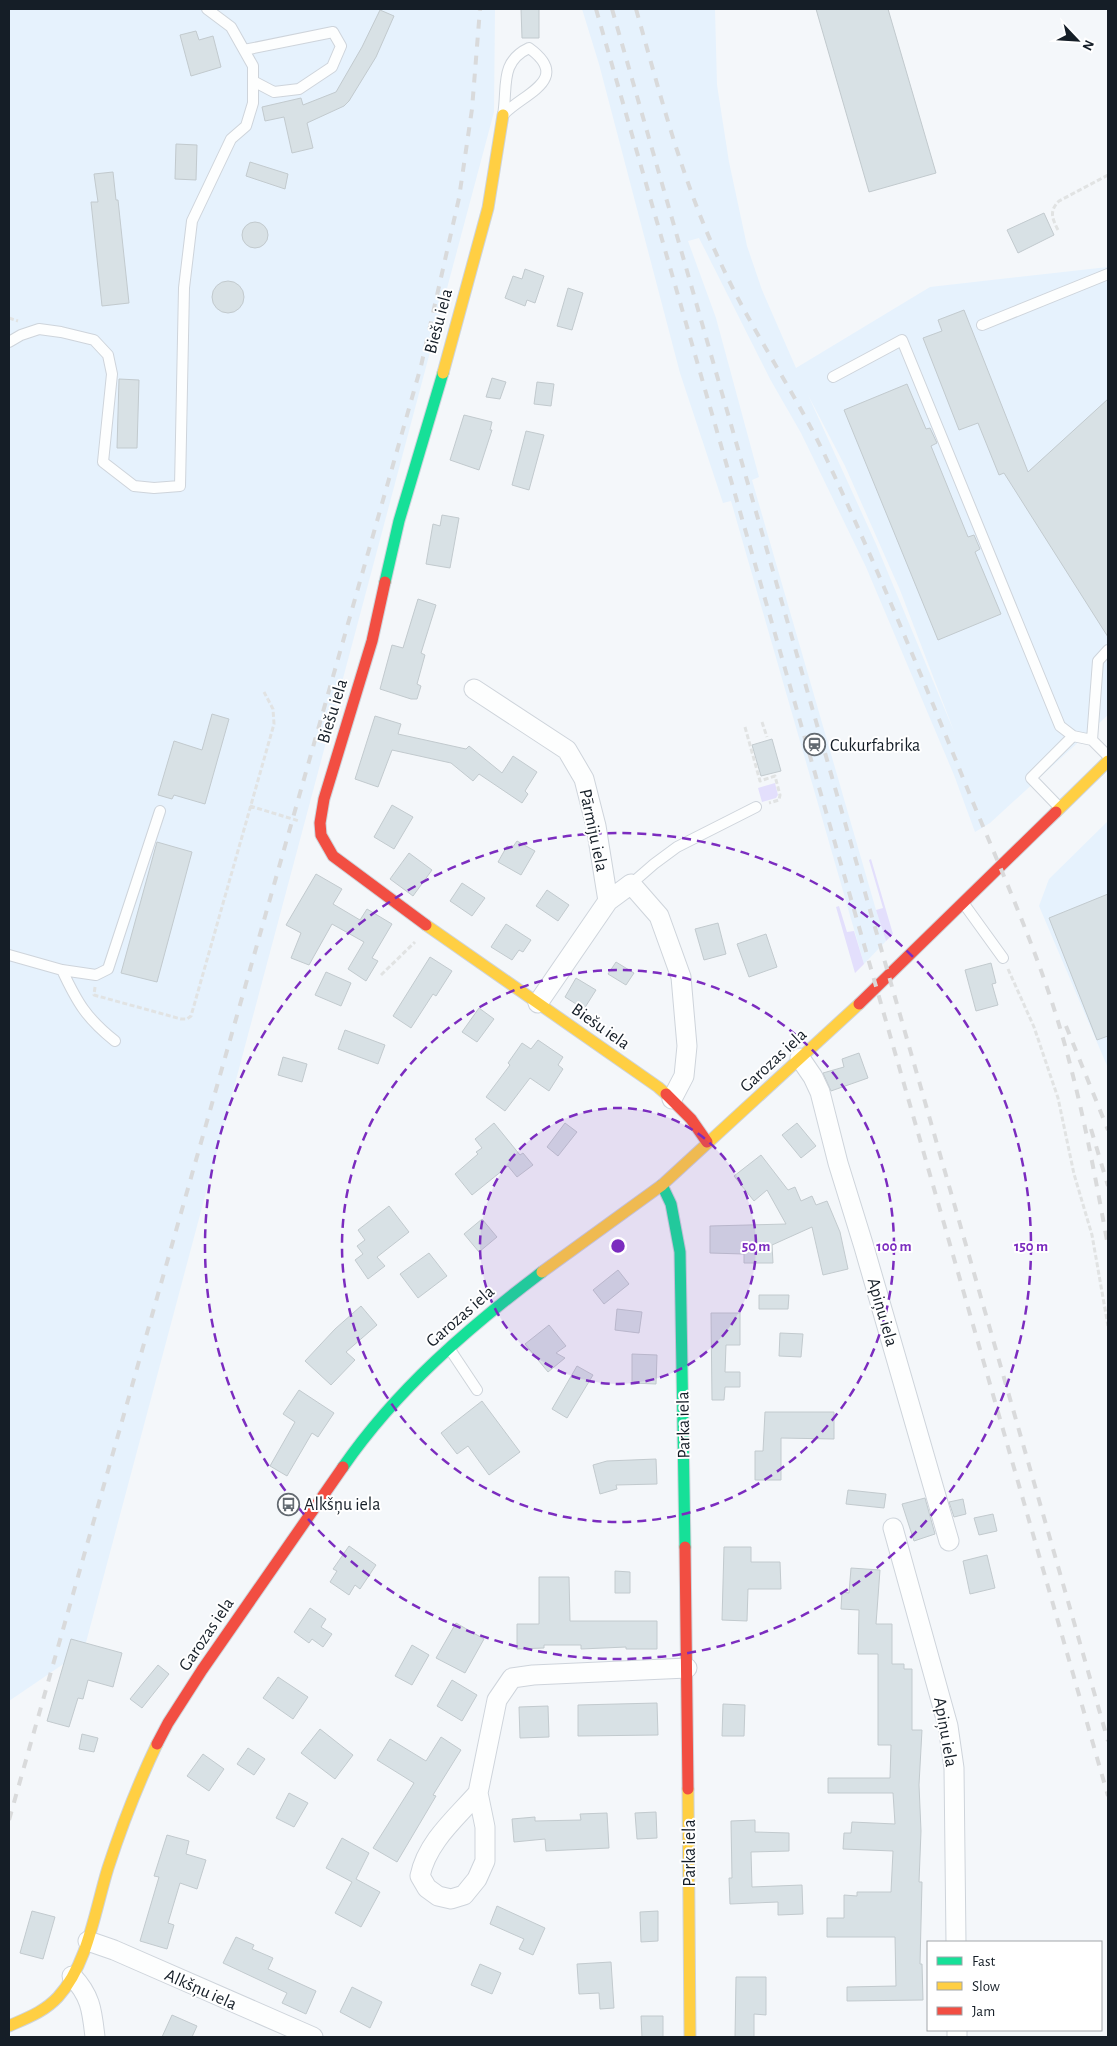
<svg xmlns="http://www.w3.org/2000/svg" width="1117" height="2046" viewBox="0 0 1117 2046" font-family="'Alegreya Sans',sans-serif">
<rect width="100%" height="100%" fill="#f4f7fa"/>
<path fill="#e6f2fd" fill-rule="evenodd" d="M9 9H495L494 112 84 1650 9 1701Z
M582 9H715L717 85 729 162 747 246 762 290 796 368 930 287 1108 267V715L990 823 975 832 954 775 866 567 801 433 770 379 699 238 688 241 716 318 759 477 752 480 876 910 886 941 864 964 731 501 723 503 680 373 599 64ZM808 395 845 466 900 590 955 734 876 544Z
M1108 821V1068L1039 906 1049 879Z"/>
<path fill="#e3dffc" d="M775 783 778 795 776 798 762 802 758 788Z
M871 859 893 934 886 941 876 910 883 908 869 860Z
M839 906 847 932 854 931 864 964 855 973 836 907Z"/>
<path fill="#d8e1e5" stroke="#c2cace" d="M521 9H539V38H522Z
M816 9H888L936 173 869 192Z
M380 10 394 16 376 57 349 101 344 106 307 123 313 148 292 153 284 117 265 121 262 107 301 98 303 105 336 92 362 47Z
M196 31 199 40 213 36 221 67 191 76 180 35Z
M176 144 197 145 196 180 175 179Z
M250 162 288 174 285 189 246 176Z
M113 172 116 200H118L129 303 102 306 91 202H98L94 174Z
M1044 213 1054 235 1018 253 1007 230Z
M242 235a13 13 0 1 1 26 0a13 13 0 1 1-26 0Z
M525 269 544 276 535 303 527 300 525 306 505 298 513 276 522 279Z
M212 297a16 16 0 1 1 32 0a16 16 0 1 1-32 0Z
M568 288 583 293 572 330 557 326Z
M964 310 1028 472 1108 399V637L1004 473 999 475 978 423 959 430 923 338 942 331 938 320Z
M492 378 506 382 500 399 486 397Z
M119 379 139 380 137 448H117Z
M537 382 554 384 551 406 534 404Z
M907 384 926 429 930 428 937 443 931 446 968 537 974 535 980 549 975 552 1001 614 938 640 844 410Z
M464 415 492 422 490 430H492L479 470 450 460Z
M526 431 544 435 529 490 512 485Z
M442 515 459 518 450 568 426 564 433 524 440 526Z
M418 599 436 605 421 653 425 655 417 684 421 686 417 699H411L380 689 392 645 403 648Z
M212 714 229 719 205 804 174 795 172 799 158 795 174 741 202 750Z
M375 716 401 724 398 734 466 749 469 746 502 773 513 756 537 772 525 791 528 794 522 803 479 774 473 781 451 763 392 750 378 787 355 779Z
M772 739 781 771 761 776 752 745Z
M392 805 413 817 394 849 374 837Z
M517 841 535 851 521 875 498 862 507 846 512 848Z
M157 842 192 852 157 982 121 973Z
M409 853 432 870 413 896 390 879Z
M316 874 342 889 333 904 360 920 367 909 392 924 372 958 378 961 366 981 348 969 364 942 332 924 309 965 291 958 301 933 286 925Z
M462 883 485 898 472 916 450 901Z
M547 890 569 905 558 921 536 906Z
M1108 894V1036L1097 1040 1049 918Z
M718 923 726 954 704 960 695 929Z
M506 924 531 940 523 952 519 950 512 960 491 947Z
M766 934 777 967 749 977 737 944Z
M430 957 452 971 436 996 433 994 411 1028 393 1016Z
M616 962 634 973 626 985 608 974Z
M991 963 996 983 992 984 998 1005 976 1011 965 970Z
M326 972 351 983 341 1006 315 995Z
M576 978 596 990 584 1009 565 997Z
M479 1008 494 1019 477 1042 462 1032Z
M345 1030 385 1045 378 1064 338 1049Z
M538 1040 563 1057 558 1065 563 1069 549 1091 530 1078 505 1111 486 1097 510 1065 508 1063 522 1043 531 1049Z
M859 1053 868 1078 831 1091 823 1073 844 1067 842 1059Z
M283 1057 307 1064 302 1082 278 1075Z
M494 1123 520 1155 523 1153 533 1165 517 1177 508 1166 472 1195 455 1174 478 1154 476 1152 482 1148 475 1139Z
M565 1123 577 1132 558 1156 547 1147Z
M797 1123 816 1146 801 1158 782 1135Z
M761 1155 788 1190 795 1187 801 1201 812 1196 816 1205 827 1201 840 1232 848 1269 823 1275 812 1227 772 1245 773 1263H744V1254L710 1253V1226L786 1224 767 1190 754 1201 734 1176Z
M389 1206 409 1232 377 1257 385 1266 368 1279 355 1260 363 1254 357 1246 365 1240 358 1230Z
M482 1219 497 1237 479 1252 464 1234Z
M429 1253 447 1276 418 1298 400 1274Z
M618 1270 629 1284 604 1304 593 1290Z
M759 1295H789L788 1309H759Z
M361 1306 377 1325 346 1352 355 1360 331 1385 305 1361 335 1329Z
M617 1309 642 1312 639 1333 615 1330Z
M711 1313H740V1345H726L725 1372H740V1387H725L724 1400H712Z
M549 1325 566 1346 556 1353 565 1358 548 1372 525 1344Z
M780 1333 803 1334 801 1357 779 1356Z
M632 1354 657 1355 656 1384 632 1383Z
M577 1366 593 1375 567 1418 552 1409Z
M299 1390 334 1413 318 1437 312 1433 287 1476 270 1466 295 1422 283 1414Z
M482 1401 520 1452 489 1475 468 1446 457 1454 441 1433Z
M765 1412H834V1439L781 1438V1480H755V1451H763Z
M656 1459 657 1484 616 1485 617 1489 600 1494 593 1465 607 1461Z
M848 1490 886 1494 884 1508 846 1504Z
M925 1498 935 1534 914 1541 902 1504Z
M963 1499 966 1514 954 1517 949 1502Z
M993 1514 997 1531 979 1535 974 1518Z
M349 1546 376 1565 360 1589 355 1585 349 1595 330 1582 337 1571 333 1569Z
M724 1547H751V1562H780L781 1589H748L747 1621 722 1620Z
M987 1555 995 1588 970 1594 963 1561Z
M851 1568 880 1570 876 1624H892V1664H904V1669H912V1730H922L919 1785 921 1831 919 1882H922L920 1964H922L923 2000 847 2001V1987L896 1986 895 1937H827V1918H844V1895L857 1896V1892H891L893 1851 843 1849 844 1833H851L852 1822 895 1824 893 1793H828V1778H890L891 1745H878V1654H858L859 1610 841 1609 842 1592 849 1593Z
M615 1571 630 1572V1593H615Z
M539 1577H569L570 1621H657V1649H626V1647L581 1649V1645H544V1648L517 1649V1624H539Z
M310 1608 326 1619 321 1627 332 1634 323 1647 312 1639 309 1643 294 1632Z
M456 1623 484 1639 465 1673 436 1658Z
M71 1639 122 1653 113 1687 88 1680 83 1699 78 1698 69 1727 47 1721Z
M412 1645 429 1655 412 1685 395 1676Z
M158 1665 169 1674 142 1708 130 1699Z
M278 1677 308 1697 293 1719 263 1698Z
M452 1680 477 1695 462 1721 437 1706Z
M657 1703 658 1735 578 1736V1705Z
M723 1704 745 1705 744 1736H722Z
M548 1706 549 1737 520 1738 519 1707Z
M320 1729 353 1755 335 1779 301 1753Z
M82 1734 98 1738 94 1752 79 1749Z
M441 1737 461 1750 433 1795 436 1796 397 1862 373 1848 414 1783 377 1760 390 1739 426 1761Z
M248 1748 265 1759 254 1775 237 1764Z
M203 1754 224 1769 209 1791 187 1776Z
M289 1793 308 1803 294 1827 276 1818Z
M656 1812 657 1838 637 1839 635 1813Z
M607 1813 609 1848 546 1851 545 1839 514 1842 512 1819 535 1817V1821L581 1820 580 1814Z
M755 1820V1832L789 1833V1851L751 1852 752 1887 802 1885 803 1914 778 1915V1902L730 1904 729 1878H732L731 1821Z
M167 1835 189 1841 186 1854 206 1860 197 1889 180 1883 168 1923 174 1925 167 1949 140 1941 159 1877 154 1876Z
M342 1838 369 1853 356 1879 380 1892 361 1927 335 1913 352 1882 326 1868Z
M497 1906 545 1928 533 1955 519 1949 524 1939 490 1924Z
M32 1911 55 1917 43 1959 20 1953Z
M658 1911V1941L641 1942 640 1912Z
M236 1937 254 1945 252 1949 273 1958 268 1969 316 1991 306 2014 282 2003 287 1993 223 1963Z
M611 1962 614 2008 600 2009 599 1993 579 1994 577 1964Z
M480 1964 501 1973 492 1994 471 1985Z
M736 1977H766V2015L754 2014V2037H735Z
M352 1987 382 2002 370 2028 340 2012Z
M172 2015 197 2026 192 2037H162Z
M641 2016H663V2037H642Z"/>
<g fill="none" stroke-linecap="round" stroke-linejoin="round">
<defs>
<path id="lane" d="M529 48C573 80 522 94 503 115 508 87 499 62 529 48Z
M244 50 333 32 341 46 332 67 299 89 274 92 253 81
M982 325 1108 274
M9 342 21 335 39 329 61 332 94 340 108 355 112 374 103 462 134 486 154 488 180 486 184 288 192 221 231 139 246 126 253 103V66L231 27 207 9
M833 377 902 340 1060 726 1073 736
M1108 650 1098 661 1092 740 1108 756
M1060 808 1031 778 1073 736 1092 740
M631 884 654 864 677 847 756 807
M964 904 1003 958
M9 955 62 970 96 975 108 969 160 811
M62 970C77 1002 86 1018 115 1041
M449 1348 477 1390"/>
<path id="street" d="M474 689 567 750 584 779 596 826 608 901 538 1003
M608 901 631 884 659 916 681 977 687 1046 684 1076 672 1099
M800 1058 813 1077 820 1092 838 1163 864 1247 949 1541
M893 1528 948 1726 954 1768 956 1942
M478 1793C456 1818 427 1842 420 1876L427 1888 438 1896 451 1899 464 1895 477 1879 485 1861V1827L478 1793 497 1700 512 1678 533 1675 687 1668
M88 1941 114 1950 313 2037
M72 1976C91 1996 92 2011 95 2037
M957 2030V2037"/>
<path id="fast" d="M385 582 399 521 443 373
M662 1185 671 1204 680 1252 685 1547
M343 1467C397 1389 468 1328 542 1272"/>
<path id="slow" d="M443 373 488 208 503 115
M1056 812 1108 761
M426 925 658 1087 666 1094
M542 1272 662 1185 859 1004
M688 1789 690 2037
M9 2026C27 2018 44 2012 58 1997 88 1964 95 1910 108 1868 122 1825 138 1784 157 1744"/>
<path id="jam" d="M385 582 372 641 324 799 320 823 321 835 333 856 426 925
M859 1004 1056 812
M666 1094 691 1119 707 1142
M685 1547 688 1789
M157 1744 168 1723 202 1670 343 1467"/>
</defs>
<use href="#lane" stroke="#ced4db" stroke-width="12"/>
<use href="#street" stroke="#ced4db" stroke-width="21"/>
<use href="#fast" stroke="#ced4db" stroke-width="13"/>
<use href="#slow" stroke="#ced4db" stroke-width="13"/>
<use href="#jam" stroke="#ced4db" stroke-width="13"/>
<path stroke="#e1e3e3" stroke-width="3" stroke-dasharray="5 2.5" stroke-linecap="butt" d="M1058 230C1052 218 1049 211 1059 201L1108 175
M9 318 18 321
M762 722 767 737
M745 727 760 781 775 776 780 795 779 800 769 803
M250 806 299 821
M1008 969 1034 1027 1058 1098 1074 1174 1092 1235 1108 1326
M381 975 415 942
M95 987 94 995 181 1019H187L191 1016 274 724 273 709 264 692"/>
<use href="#lane" stroke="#fdfefe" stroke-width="10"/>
<use href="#street" stroke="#fdfefe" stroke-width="19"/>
<use href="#fast" stroke="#16e098" stroke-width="11"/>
<use href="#slow" stroke="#ffcf43" stroke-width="11"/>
<use href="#jam" stroke="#f24e42" stroke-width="11"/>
<path stroke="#d9dadb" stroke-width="4" stroke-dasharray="9 9" stroke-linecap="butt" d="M596 9 1108 1796
M612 9 1108 1741
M636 9C661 97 683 185 723 268 754 335 797 395 828 462 880 573 926 687 972 800 1002 872 1034 944 1057 1018 1080 1093 1094 1170 1108 1246
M1066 1026 1108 1130
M1091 1129 1108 1186
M9 1820 421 366 459 198 472 109 480 9"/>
</g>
<circle cx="618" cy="1246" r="138" fill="#7b2cbf" fill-opacity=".12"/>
<g fill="none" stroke="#7b2cbf" stroke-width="2.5" stroke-dasharray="9 6">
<circle cx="618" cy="1246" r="138"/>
<circle cx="618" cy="1246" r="276"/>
<circle cx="618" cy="1246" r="413"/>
</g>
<defs>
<symbol id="station-ring" viewBox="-11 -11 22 22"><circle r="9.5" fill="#fff" stroke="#636a71" stroke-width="1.5"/><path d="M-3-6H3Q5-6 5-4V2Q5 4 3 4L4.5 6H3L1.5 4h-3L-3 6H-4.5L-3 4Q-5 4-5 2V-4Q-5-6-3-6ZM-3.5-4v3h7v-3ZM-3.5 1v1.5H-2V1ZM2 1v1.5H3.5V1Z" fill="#636a71"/></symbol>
<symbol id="bus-ring" viewBox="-11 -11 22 22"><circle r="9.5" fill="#fff" stroke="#636a71" stroke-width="1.5"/><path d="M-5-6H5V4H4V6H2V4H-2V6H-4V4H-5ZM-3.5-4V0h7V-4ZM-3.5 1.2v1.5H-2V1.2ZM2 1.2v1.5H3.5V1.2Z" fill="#636a71"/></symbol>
</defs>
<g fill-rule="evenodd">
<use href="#station-ring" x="802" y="732" width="25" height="25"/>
<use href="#bus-ring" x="276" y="1492" width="25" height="25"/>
</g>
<g text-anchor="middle" stroke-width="4" stroke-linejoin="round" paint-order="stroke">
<g font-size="18" fill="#151e27" stroke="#fff">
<text transform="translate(438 321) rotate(-75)" y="6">Biešu iela</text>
<text transform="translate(332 711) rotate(-73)" y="6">Biešu iela</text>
<text transform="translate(594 830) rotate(78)" y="6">Pārmiju iela</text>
<text transform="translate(601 1026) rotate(35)" y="6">Biešu iela</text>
<text transform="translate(773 1060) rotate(-43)" y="6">Garozas iela</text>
<text transform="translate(883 1312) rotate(74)" y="6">Apiņu iela</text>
<text transform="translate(460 1316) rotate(-41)" y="6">Garozas iela</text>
<text transform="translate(683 1425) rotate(-91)" y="6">Parka iela</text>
<text transform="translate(206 1634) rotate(-56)" y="6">Garozas iela</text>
<text transform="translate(946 1732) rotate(80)" y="6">Apiņu iela</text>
<text transform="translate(689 1853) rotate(-90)" y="6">Parka iela</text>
<text transform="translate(201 1989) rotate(24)" y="6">Alkšņu iela</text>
</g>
<g font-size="18" fill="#151e27" stroke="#fff" text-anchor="start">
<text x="830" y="751">Cukurfabrika</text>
<text x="304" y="1510">Alkšņu iela</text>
</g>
</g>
<circle cx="618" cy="1246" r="8" fill="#7b2cbf" stroke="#fff" stroke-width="2.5"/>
<g font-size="15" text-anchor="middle" font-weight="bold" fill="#7b2cbf" stroke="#fff" stroke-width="4" stroke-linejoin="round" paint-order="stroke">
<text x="756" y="1251">50 m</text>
<text x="894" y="1251">100 m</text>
<text x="1031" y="1251">150 m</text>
</g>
<rect width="1117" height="2046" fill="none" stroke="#151e27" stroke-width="20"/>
<rect x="927" y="1941" width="175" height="90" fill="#ffffff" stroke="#a1a5a9"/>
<rect x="937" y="1957" width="25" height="8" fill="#16e098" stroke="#a1a5a9"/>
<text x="972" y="1966" font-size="15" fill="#151e27">Fast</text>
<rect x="937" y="1982" width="25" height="8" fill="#ffcf43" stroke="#a1a5a9"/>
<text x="972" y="1991" font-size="15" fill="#151e27">Slow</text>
<rect x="937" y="2007" width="25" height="8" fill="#f24e42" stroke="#a1a5a9"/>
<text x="972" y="2016" font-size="15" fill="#151e27">Jam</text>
<g transform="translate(1077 40) rotate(115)" stroke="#ffffff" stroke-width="4" paint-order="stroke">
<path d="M0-4L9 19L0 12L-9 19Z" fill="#151e27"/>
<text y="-8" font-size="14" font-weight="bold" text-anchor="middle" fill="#151e27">N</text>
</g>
</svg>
